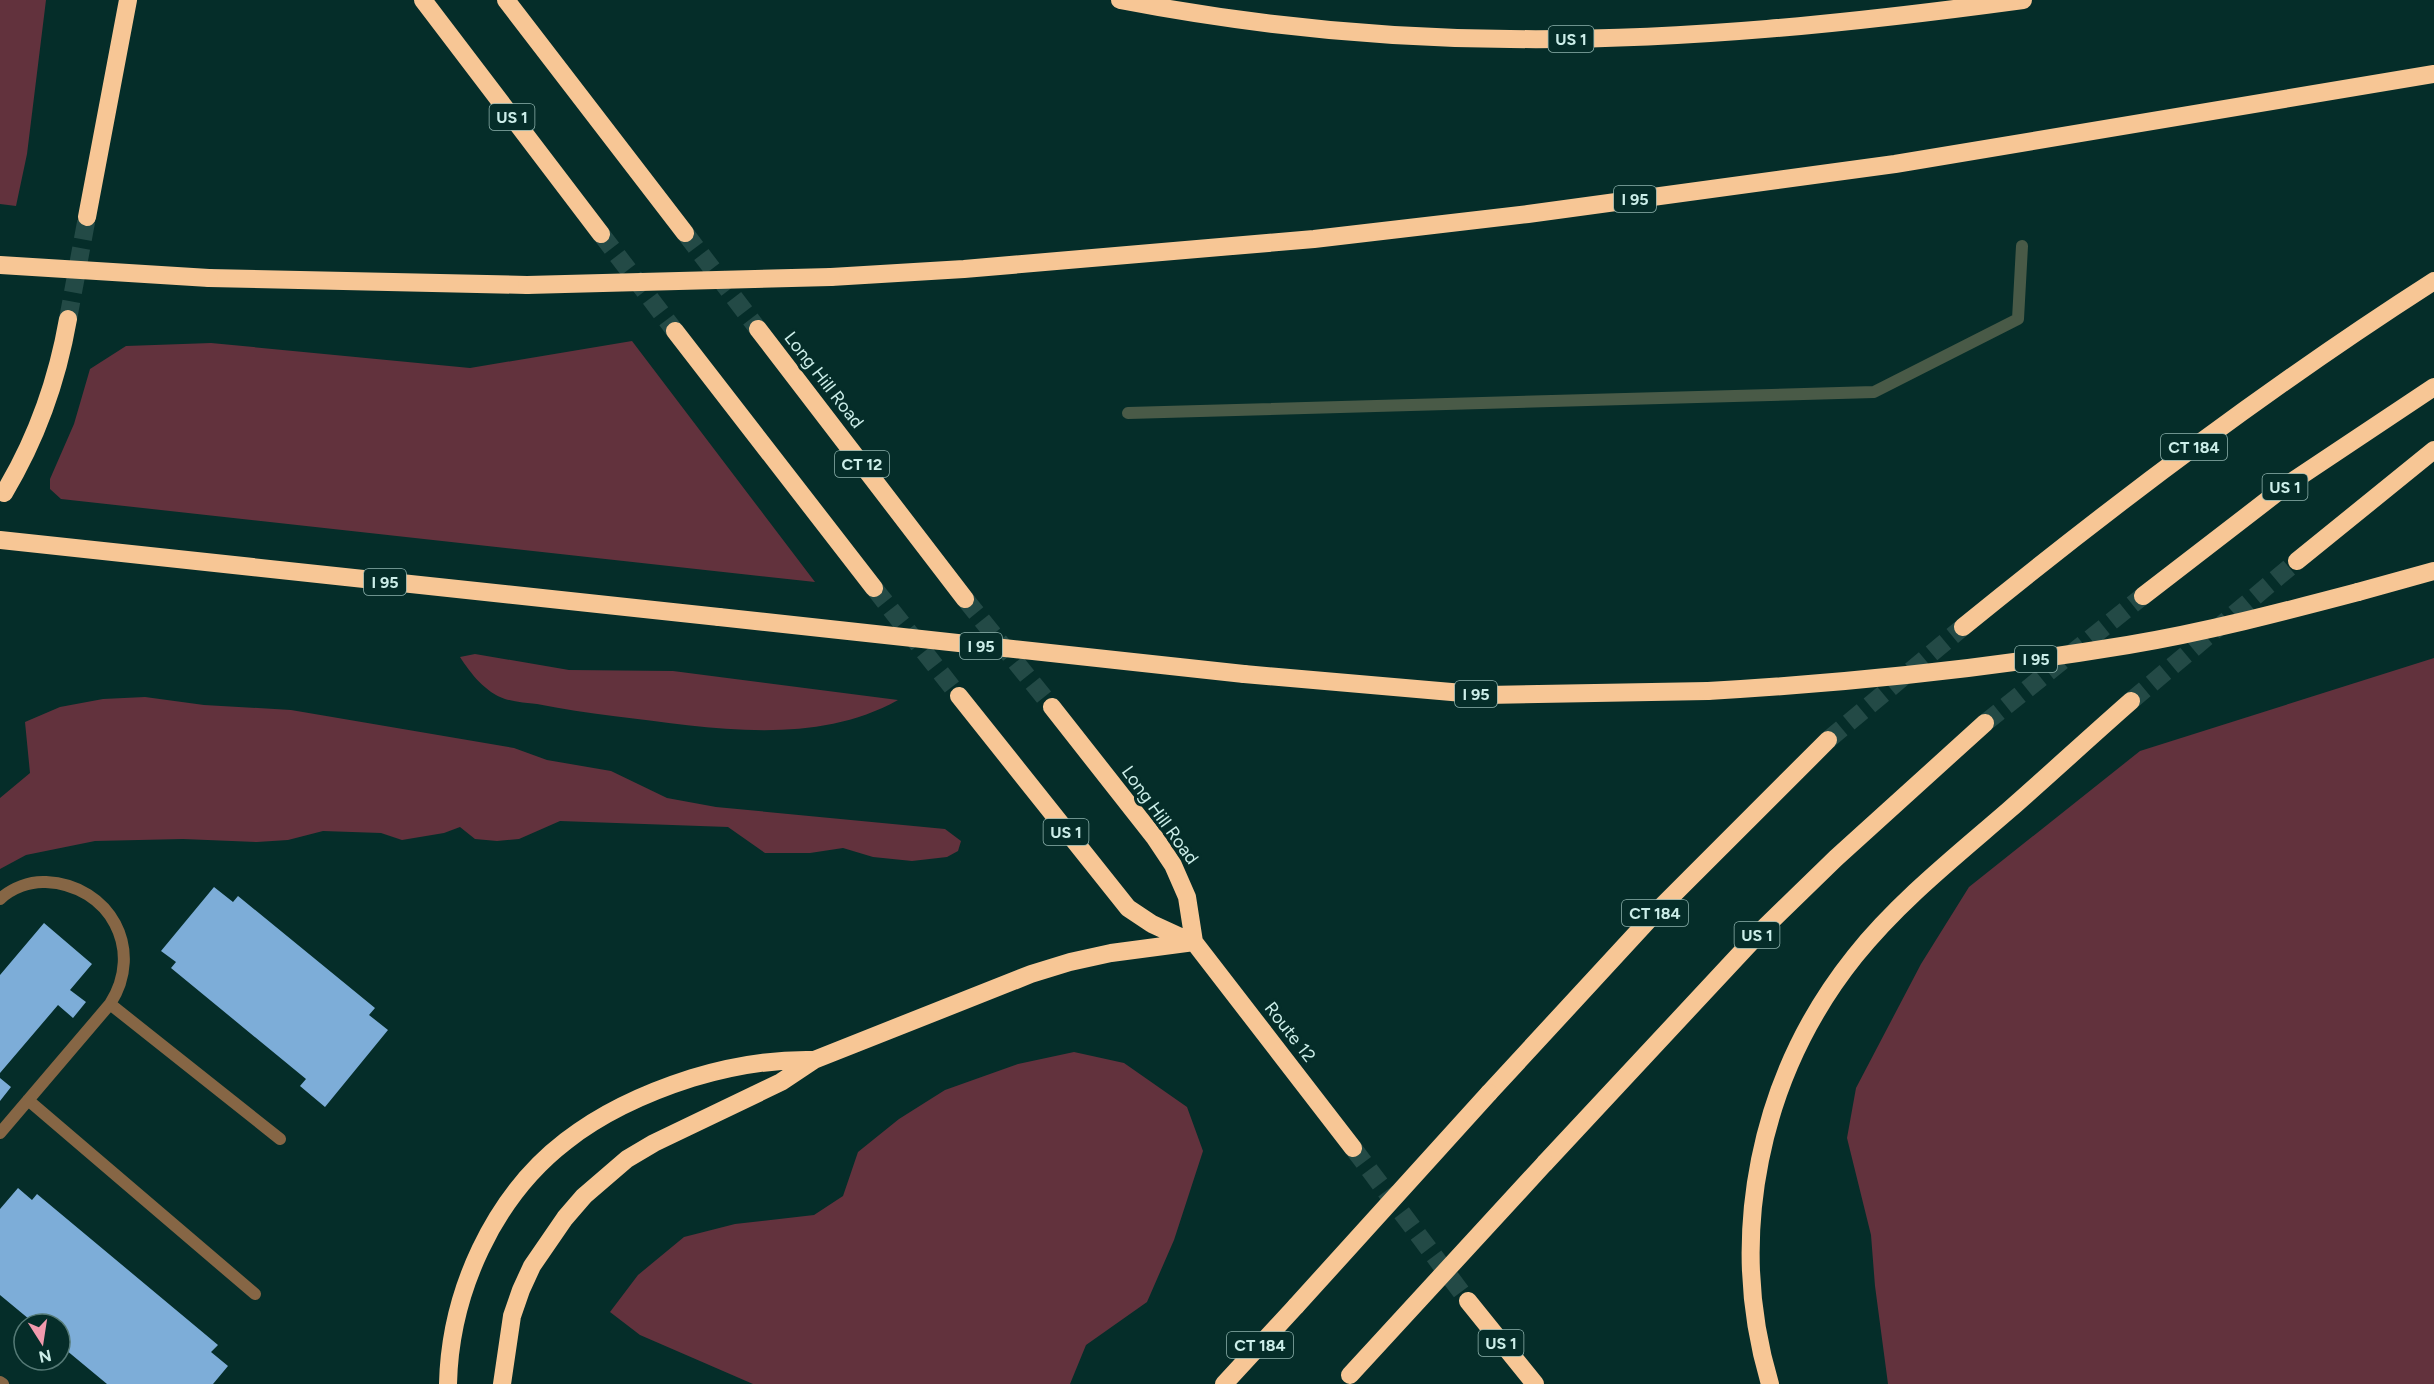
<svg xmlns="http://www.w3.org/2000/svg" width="2434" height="1384" viewBox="0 0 2434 1384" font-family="Figtree,sans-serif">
<rect width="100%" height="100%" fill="#052d29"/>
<path fill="#62323d" d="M0 0H46L27 154 16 206 0 204Z
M632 341 815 582 61 499 50 489V479L74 424 90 369 126 346 211 343 470 368Z
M475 654 569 670 673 671 898 700C812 748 706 727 613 716 588 713 562 709 537 704 527 703 515 702 505 699 485 692 471 674 460 657Z
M2434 658V1384H1888L1875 1286 1871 1235 1847 1138 1856 1088 1921 964 1969 887 2140 751Z
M145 697 204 705 291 710 514 748 547 760 611 771 667 798 716 807 945 829 961 841 958 851 947 857 912 861 873 857 843 848 810 853H765L728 827 560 821 519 839 497 841 475 839 460 827 444 833 402 840 381 833 323 831 288 840 257 842 183 839 95 841 26 855 0 869V798L30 773 25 722 60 707 103 699Z
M1074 1052 1124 1063 1187 1107 1203 1151 1174 1240 1147 1302 1086 1345 1070 1384H753L640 1335 610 1312 638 1275 684 1237 735 1224 814 1215 843 1196 858 1152 899 1119 945 1090 1018 1064Z"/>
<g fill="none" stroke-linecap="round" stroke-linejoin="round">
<path stroke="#495a47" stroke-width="12" d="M1128 413 1874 392 2018 319 2022 246"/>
</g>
<path fill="#7dadd8" d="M214 887 233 902 238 896 375 1008 369 1015 388 1030 325 1107 300 1086 306 1079 171 968 176 962 161 951Z
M44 923 92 964 70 990 86 1002 73 1018 58 1005 0 1073V975Z
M0 1078 11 1087 0 1101Z
M18 1188 32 1200 37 1194 218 1345 211 1352 228 1366 213 1384H107L60 1345V1324H35L0 1295V1209Z"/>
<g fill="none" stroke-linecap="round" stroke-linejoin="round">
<path stroke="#234a46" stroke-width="18" stroke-dasharray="18 9" stroke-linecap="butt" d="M685 233 758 329
M601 234 675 331
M68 319 87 217
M874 588 959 696
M965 599 1052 707
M2131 701 2297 561
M1985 723 2143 596
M1828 740 1963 627
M1353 1148 1468 1301"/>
<path stroke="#866645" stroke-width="12" d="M0 899C12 888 30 881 46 882 110 885 145 950 110 1004L280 1139
M28 1100 255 1294
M0 1133 110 1004
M0 1382 3 1384"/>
<path stroke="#f7c695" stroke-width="18" d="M423 0 601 234
M506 0 685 233
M1120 0C1249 25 1379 38 1510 39 1682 41 1853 23 2023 0
M87 217 128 0
M831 277 964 269 1314 239 1528 214 1895 164 2434 74
M209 278 527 285
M758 329 965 599
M675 331 874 588
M4 493C37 438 57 382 68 319
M0 540 719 617
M2297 561 2434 450
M2358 592 2434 571
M2143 596 2287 485 2434 387
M1963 627C2114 504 2270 386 2434 281
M1244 674 1486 695 1708 691
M959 696 1128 908 1152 924 1189 941
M1052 707 1155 838 1173 865 1187 897 1194 942
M1194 942 1353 1148
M1489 1093 1656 912 1828 740
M1545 1163 1766 926 1836 858 1985 723
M1468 1301 1535 1384
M448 1384C450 1293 493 1197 566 1141 603 1112 648 1092 692 1078 732 1066 773 1059 814 1060
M502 1384 512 1316 521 1290 532 1266 565 1218 584 1196 627 1159 654 1143 781 1082 814 1060 1031 974 1070 962 1111 953 1194 942
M1224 1384 1296 1306
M1770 1384C1726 1237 1759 1076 1855 956 1899 901 1956 856 2009 810 2050 774 2090 737 2131 701"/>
<path stroke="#f7c695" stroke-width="18" d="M0 265 209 278
M527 285 831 277
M719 617 1244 674
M1708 691C1849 683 1989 668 2128 645 2206 632 2282 612 2358 592
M1296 1306 1489 1093
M1350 1375 1545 1163"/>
</g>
<g text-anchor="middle" stroke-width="6" stroke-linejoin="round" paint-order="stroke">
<g fill="#052d29" stroke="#90b4af" stroke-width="1.5">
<rect x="1548.5" y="26" width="45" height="26" rx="4.5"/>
<rect x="489.5" y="104" width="45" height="26" rx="4.5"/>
<rect x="1614" y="186" width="42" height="26" rx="4.5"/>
<rect x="2161" y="434" width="66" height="26" rx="4.5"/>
<rect x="835" y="451" width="54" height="26" rx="4.5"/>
<rect x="2262.5" y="474" width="45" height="26" rx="4.5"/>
<rect x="364" y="569" width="42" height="26" rx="4.5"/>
<rect x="960" y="633" width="42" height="26" rx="4.5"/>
<rect x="2015" y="646" width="42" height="26" rx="4.5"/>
<rect x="1455" y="681" width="42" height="26" rx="4.5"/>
<rect x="1043.5" y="819" width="45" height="26" rx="4.5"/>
<rect x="1622" y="900" width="66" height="26" rx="4.5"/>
<rect x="1734.5" y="922" width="45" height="26" rx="4.5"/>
<rect x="1478.5" y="1330" width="45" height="26" rx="4.5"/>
<rect x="1227" y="1332" width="66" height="26" rx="4.5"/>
</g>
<g font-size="16" font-weight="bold" fill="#cceee9">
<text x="1571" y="45">US 1</text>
<text x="512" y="123">US 1</text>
<text x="1635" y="205">I 95</text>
<text x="2194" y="453">CT 184</text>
<text x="862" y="470">CT 12</text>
<text x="2285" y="493">US 1</text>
<text x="385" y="588">I 95</text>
<text x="981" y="652">I 95</text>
<text x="2036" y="665">I 95</text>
<text x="1476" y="700">I 95</text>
<text x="1066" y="838">US 1</text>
<text x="1655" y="919">CT 184</text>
<text x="1757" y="941">US 1</text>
<text x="1501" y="1349">US 1</text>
<text x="1260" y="1351">CT 184</text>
</g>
<g font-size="18" fill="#cceee9" stroke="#052d29">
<text transform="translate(824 380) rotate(52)" y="6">Long Hill Road</text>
<text transform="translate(1160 815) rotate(54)" y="6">Long Hill Road</text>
<text transform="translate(1290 1032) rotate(52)" y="6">Route 12</text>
</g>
</g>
<g transform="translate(42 1342) rotate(168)"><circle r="28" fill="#052d29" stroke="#557a76" stroke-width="1.5"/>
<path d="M0-4.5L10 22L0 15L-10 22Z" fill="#f29aad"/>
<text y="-9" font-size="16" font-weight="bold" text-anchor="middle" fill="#cceee9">N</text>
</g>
</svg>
